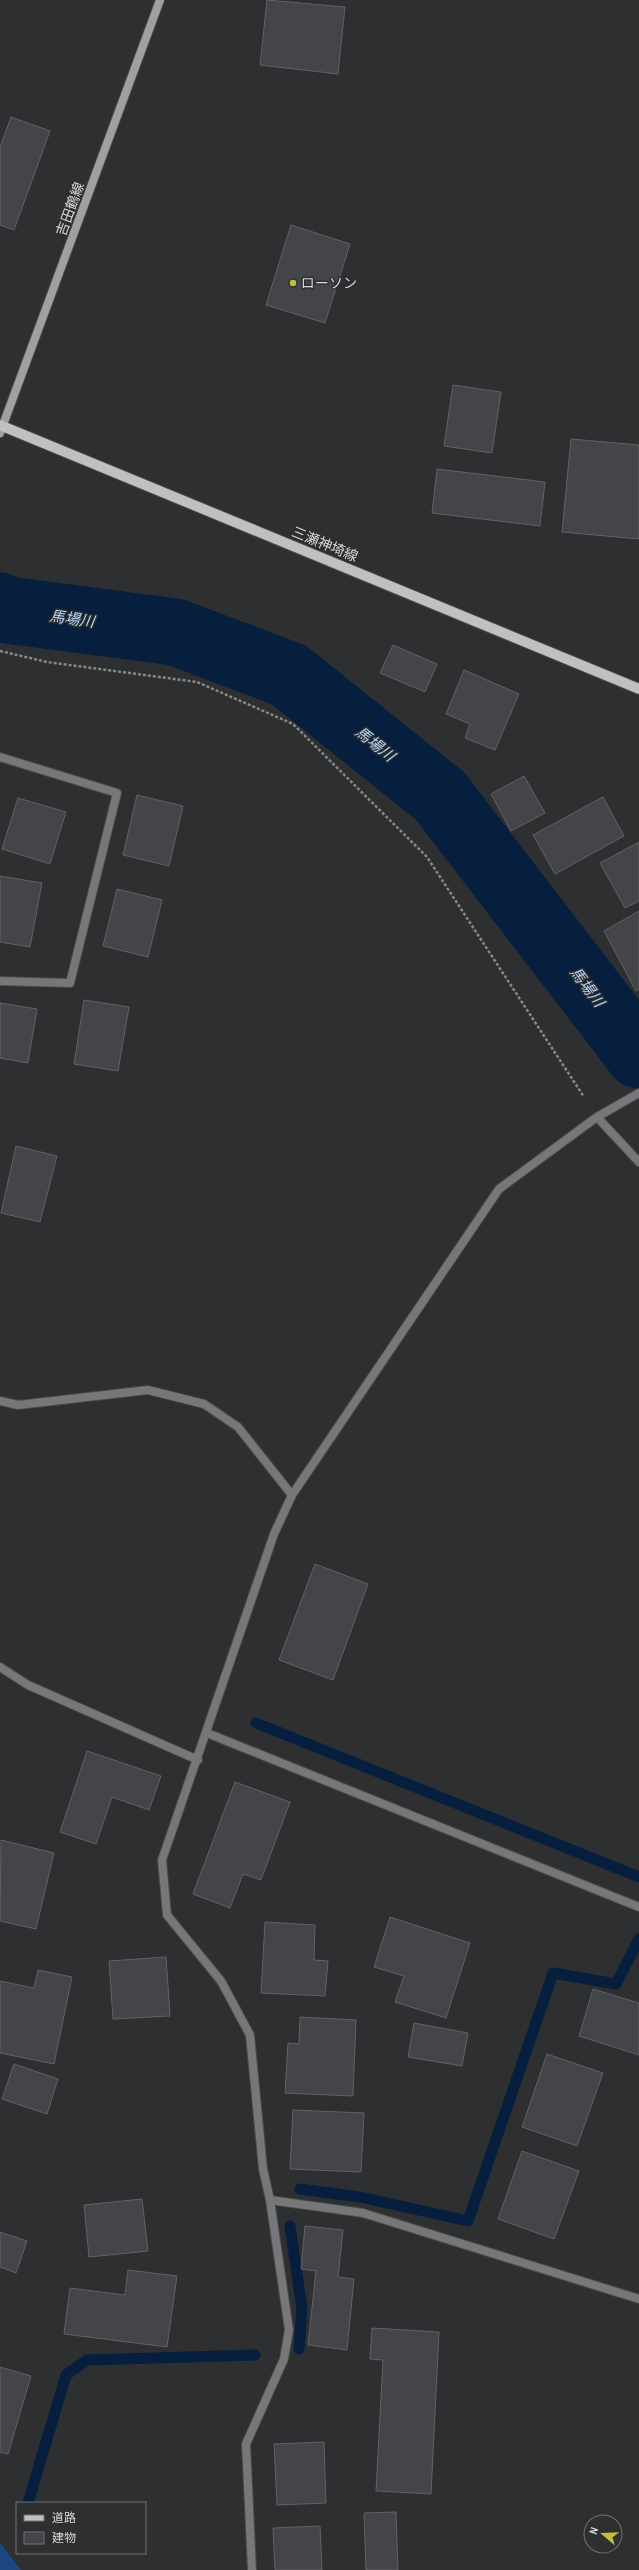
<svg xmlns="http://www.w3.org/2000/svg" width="639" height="2570" viewBox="0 0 639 2570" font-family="'Archivo Narrow','Noto Sans JP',sans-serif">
<rect width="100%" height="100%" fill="#2d2f31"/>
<path fill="#1b497f" d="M0 2543 21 2570H0Z"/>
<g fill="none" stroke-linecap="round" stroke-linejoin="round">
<path stroke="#061f3e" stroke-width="11" d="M256 1723 639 1877
M300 2189 360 2197 468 2221 553 1973 616 1984 639 1939
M290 2226 302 2309 299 2349
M28 2503 66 2375 87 2360 255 2355"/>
<path stroke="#061f3e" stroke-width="67" d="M0 606 7 610 175 632 289 675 440 796 639 1055"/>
</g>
<path fill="#444548" stroke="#606264" d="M267 0 345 7 338 74 260 65Z
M11 117 50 131 14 230 0 225V147Z
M291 225 350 244 325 323 266 305Z
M453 385 501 392 492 453 444 446Z
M571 439 639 445V539L562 532Z
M437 469 545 482 540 526 432 513Z
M393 645 437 664 425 692 380 673Z
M464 670 519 694 495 750 465 738 470 724 446 714Z
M524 776 545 813 511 831 491 794Z
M137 795 183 806 169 866 123 855Z
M603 797 624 836 555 874 533 835Z
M18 798 66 812 50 864 2 849Z
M639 842V901L625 908 600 863Z
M0 876 42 883 30 947 0 942Z
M117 889 162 900 148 957 103 946Z
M639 911V989L636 991 604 931Z
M84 1000 129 1007 118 1071 74 1064Z
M0 1003 37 1009 28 1063 0 1058Z
M16 1146 57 1156 40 1222 1 1213Z
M315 1564 368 1584 333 1680 279 1660Z
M87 1751 161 1776 149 1810 112 1797 96 1844 60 1832Z
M235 1782 290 1802 261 1880 243 1874 230 1908 193 1894Z
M1 1840 54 1853 36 1929 0 1921Z
M390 1917 470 1943 446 2018 395 2002 404 1976 374 1967Z
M265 1922 315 1925 314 1960 328 1961 325 1996 261 1993Z
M166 1957 170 2016 113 2019 109 1961Z
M38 1970 72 1977 54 2064 0 2053V1981L34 1988Z
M593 1989 639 2003V2055L579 2036Z
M300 2017 356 2020 353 2096 285 2093 288 2043 299 2044Z
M414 2023 468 2033 462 2066 408 2057Z
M547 2054 603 2073 577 2146 522 2127Z
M14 2064 58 2079 47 2114 2 2099Z
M293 2110 364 2113 361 2172 290 2169Z
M522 2151 579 2171 554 2239 498 2219Z
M142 2199 148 2251 89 2257 84 2205Z
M305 2226 343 2230 338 2277 354 2279 347 2350 308 2345 316 2271 301 2269Z
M0 2232 27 2241 16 2273 0 2267Z
M128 2270 177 2276 167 2347 64 2334 70 2288 125 2295Z
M372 2328 439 2332 431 2494 376 2491 383 2360 370 2359Z
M0 2367 31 2376 8 2454 0 2452Z
M324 2442 326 2503 277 2505 274 2444Z
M396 2512 398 2570H366L364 2513Z
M320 2526 322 2570H275L273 2528Z"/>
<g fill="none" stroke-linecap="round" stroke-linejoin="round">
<defs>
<path id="street" d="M0 757 117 793 70 983 0 981
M597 1117 639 1162
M0 1401 18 1405 148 1390 204 1404 238 1427 292 1495
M0 1667 28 1685 198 1760
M207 1733 639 1907
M270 2200 363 2213 639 2299
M252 2570 246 2444 284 2359 289 2330 270 2200 263 2169 250 2035 221 1981 167 1915 162 1860 274 1534 292 1495 499 1189 597 1117 639 1093"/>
<path id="secondary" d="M0 433 160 0"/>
<path id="primary" d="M0 425 639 689"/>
</defs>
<use href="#street" stroke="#484a4c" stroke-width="10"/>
<use href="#secondary" stroke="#484a4c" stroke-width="10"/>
<use href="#primary" stroke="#484a4c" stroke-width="12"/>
<path stroke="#87888a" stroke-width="2.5" stroke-dasharray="3 2" stroke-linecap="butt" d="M0 651 47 662 197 682 293 724 427 857 584 1097"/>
<use href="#street" stroke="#767778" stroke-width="8"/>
<use href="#secondary" stroke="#9fa0a2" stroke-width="8"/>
<use href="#primary" stroke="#bec0c2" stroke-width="10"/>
</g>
<circle fill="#c6bc3c" stroke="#2d2f31" stroke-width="1.5" cx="293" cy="283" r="4"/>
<g text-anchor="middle" stroke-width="3" stroke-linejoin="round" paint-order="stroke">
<g font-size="14" fill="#d7d8d9" stroke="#2d2f31">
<text transform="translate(70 209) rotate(-70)" y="5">吉田鶴線</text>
<text transform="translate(325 544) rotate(22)" y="5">三瀬神埼線</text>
</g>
<g font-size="14" fill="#d7d8d9" stroke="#2d2f31" text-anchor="start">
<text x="301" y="288">ローソン</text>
</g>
<g font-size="15" font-style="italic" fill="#bcd7f9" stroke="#2d2f31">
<text transform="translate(72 619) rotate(8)" y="5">馬場川</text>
<text transform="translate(375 744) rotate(39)" y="5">馬場川</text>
<text transform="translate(587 987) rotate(53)" y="5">馬場川</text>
</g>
</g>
<rect x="16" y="2502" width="130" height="52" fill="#2d2f31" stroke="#717374"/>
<rect x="24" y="2515" width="20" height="6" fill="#bec0c2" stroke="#717374"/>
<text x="52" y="2522" font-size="12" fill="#d7d8d9">道路</text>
<rect x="24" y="2532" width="20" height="12" fill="#444548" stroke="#717374"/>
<text x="52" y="2542" font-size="12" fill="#d7d8d9">建物</text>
<g transform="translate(603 2534) rotate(289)"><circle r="19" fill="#2d2f31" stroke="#717374"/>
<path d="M0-3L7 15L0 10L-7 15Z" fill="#c6bc3c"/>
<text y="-6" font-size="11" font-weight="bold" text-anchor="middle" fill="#d7d8d9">N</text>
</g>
</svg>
